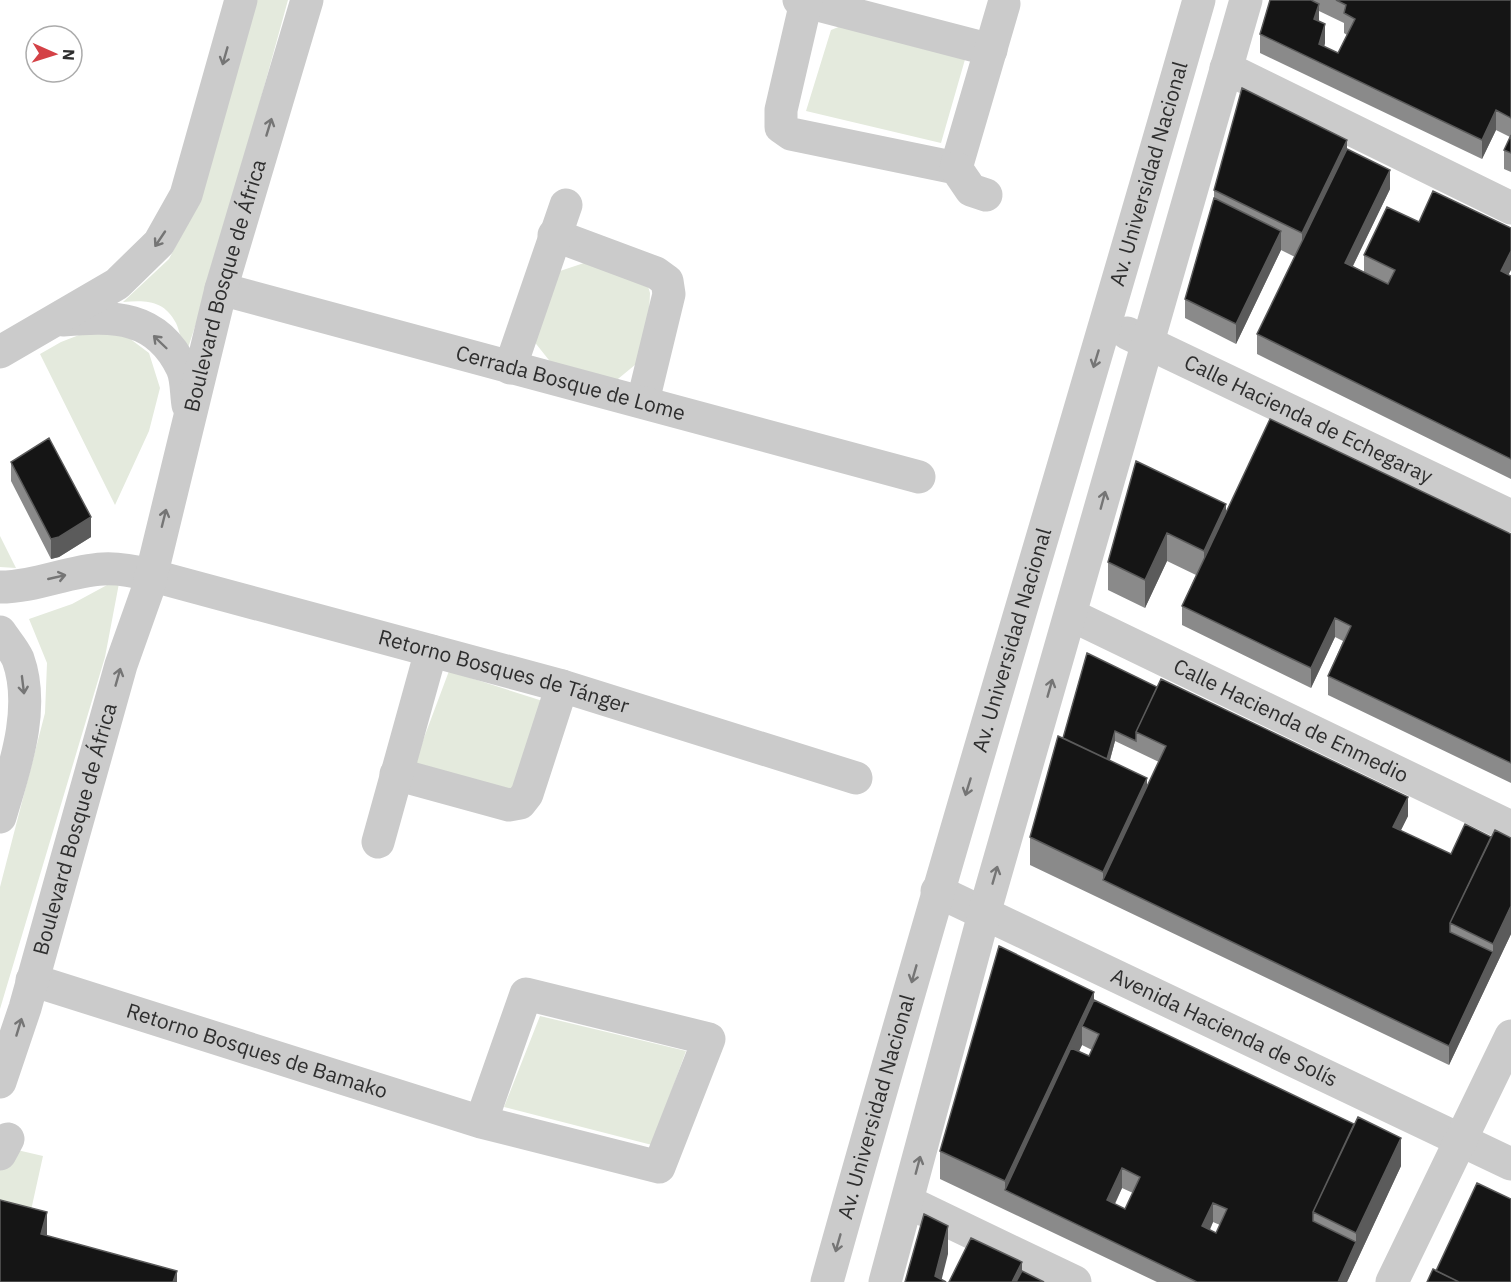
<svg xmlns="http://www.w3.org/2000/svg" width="1511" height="1282" viewBox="0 0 1511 1282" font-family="'IBM Plex Sans',sans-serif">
<rect width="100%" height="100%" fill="#fff"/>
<path fill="#e4eadd" d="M254 0H288L215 265 188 348C180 340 180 332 176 323 164 300 146 300 123 302L169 259 185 228Z
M846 24 966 56 941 143 806 111 831 30Z
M593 260 646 279 650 293 647 355 607 388 556 369 533 340 557 272Z
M92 330 121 332 149 353 160 388 149 431 115 505 40 354 61 342Z
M0 536 16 568 0 567Z
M120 578 105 657 0 1009V887L45 713 47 663 29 619 72 604Z
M449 671 549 703 515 797 413 767Z
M540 1016 686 1051 652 1145 504 1107Z
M0 1146 43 1156 24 1242 0 1236Z"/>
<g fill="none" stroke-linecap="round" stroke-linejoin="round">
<g stroke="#cbcbcb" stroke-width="33">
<path d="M799 0 991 50"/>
<path d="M806 2 781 110V127L791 134 956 168"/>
<path d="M1226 68 1511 208"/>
<path d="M956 168 1004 4"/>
<path d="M956 168 971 190 986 195"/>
<path d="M554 235 656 273 667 281 669 294 643 401"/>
<path id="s1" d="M221 289 919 477"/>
<path d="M63 320C114 316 157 315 182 368 187 378 186 394 188 405"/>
<path id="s2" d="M1127 333 1511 516"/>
<path d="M0 352 117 284 159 243 186 195 241 0"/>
<path d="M510 368 566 205"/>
<path id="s3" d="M0 587C35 587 68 571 103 569 119 568 134 571 150 575L562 686 856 778"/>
<path id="s4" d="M1071 615 1511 827"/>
<path d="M0 632C6 641 14 650 18 659 36 709 14 769 0 817"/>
<path d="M396 774 509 805 520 803 527 794 562 686"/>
<path d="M378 842 431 651"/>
<path id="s5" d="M937 891 1511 1164"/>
<path id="s6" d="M32 980 481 1122 659 1167 709 1039 526 994 481 1122"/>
<path id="s7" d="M0 1082 25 1008 121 665 148 589 221 289 307 0"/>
<path d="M0 1154 8 1139"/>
<path d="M908 1202 1075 1282"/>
<path id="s8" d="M827 1282C946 853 1077 428 1199 0"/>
<path d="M885 1282 984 914 1246 0"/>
<path d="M1392 1282 1511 1036"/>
</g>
</g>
<path fill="#8a8a8a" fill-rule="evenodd" d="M1270 0H1511V172L1504 169V150L1510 137 1496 130 1482 159 1260 53V34ZM1319 11 1344 23V33L1347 35 1338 53 1324 47 1325 43 1319 21Z
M1347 149 1390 189 1353 266 1364 272V255L1509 275 1511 276V479L1257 354V334L1295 257 1281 250 1236 344 1185 318V299L1214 198V190Z
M1136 461 1226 513 1511 534V783L1328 695V676L1343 641 1335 637 1311 688 1182 625V606L1196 575 1167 561 1145 608 1108 590V562Z
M11 462 91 537 59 557 51 559 11 481Z
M1087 653 1408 816 1401 830 1511 934 1449 1065 1030 865V837L1063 738ZM1115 741 1159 762 1147 787 1110 760Z
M1094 1000 1401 1166 1347 1282H1157L940 1179V1151ZM1082 1045 1092 1050 1089 1056 1079 1051ZM1122 1188 1133 1193 1125 1209 1115 1204ZM1213 1222 1220 1225 1216 1233 1210 1230Z"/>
<path fill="#5b5b5b" d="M1319 4V23L1314 19Z
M1325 24V43L1319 64V44Z
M1496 110V130L1482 159V140Z
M1347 140V168L1302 261V233Z
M1390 170V189L1345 282V263Z
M1281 231V250L1236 344V324Z
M1511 251V270L1501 290V271Z
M1226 504V532L1204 579V551Z
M91 517V537L59 557 51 559V539Z
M1167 533V561L1145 608V580Z
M1335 618V637L1311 688V668Z
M1115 731V741L1103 785V775Z
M1147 778V806L1103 880V872Z
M1408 797V816L1393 846V827Z
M1511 906V934L1493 972V944Z
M1493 952V972L1449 1065V1046Z
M1094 992V1020L1082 1026V1045L1012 1194 1005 1190V1181Z
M1401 1138V1166L1347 1282H1338L1356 1242V1233Z
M1122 1168V1188L1107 1220V1200Z
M1213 1203V1222L1202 1246V1226Z
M47 1212V1247L41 1234Z
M948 1226V1254L941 1282 935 1276Z
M1022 1262V1282H1012Z
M177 1271V1282H173Z"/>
<path fill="#151515" stroke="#5b5b5b" stroke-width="1.5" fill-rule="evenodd" d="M1270 0H1311L1319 4 1314 19 1325 24 1319 44 1338 53 1355 19 1344 13 1346 5 1336 0H1511V118L1496 110 1482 140 1260 34Z
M1242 88 1347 140 1302 233 1214 190Z
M1511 135V153L1504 150Z
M1347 149 1390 170 1345 263 1388 284 1395 270 1364 255 1387 207 1419 222 1433 191 1511 228V251L1501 271 1511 276V459L1257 334Z
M1214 198 1281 231 1236 324 1185 299Z
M1270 419 1511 534V763L1328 676 1351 626 1335 618 1311 668 1182 606Z
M49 438 91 517 59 537 51 539 11 462Z
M1136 461 1226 504 1204 551 1167 533 1145 580 1108 562Z
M1087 653 1157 687 1136 732V741L1115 731 1107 759 1063 738Z
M1161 679 1408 797 1393 827 1451 854 1465 824 1491 837 1450 923V932L1493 952 1449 1046 1103 880 1166 746 1136 732Z
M1058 736 1147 778 1103 872 1030 837Z
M1495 830 1511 838V906L1493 944 1450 923Z
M999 946 1094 992 1005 1181 940 1151Z
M1094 1000 1354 1124 1313 1212V1221L1356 1242 1338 1282H1197L1005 1190 1071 1048 1089 1056 1099 1034 1082 1026ZM1122 1168 1140 1177 1125 1209 1107 1200ZM1213 1203 1227 1209 1216 1233 1202 1226Z
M1358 1117 1401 1138 1356 1233 1313 1212Z
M1477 1183 1511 1199V1282H1459L1436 1271Z
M0 1200 47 1212 41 1234 177 1271 173 1282H0Z
M924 1214 948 1226 935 1276 946 1282H905Z
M971 1238 1022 1262 1012 1282H949Z
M1433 1269 1459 1282H1427Z
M1022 1271 1044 1282H1016Z"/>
<defs><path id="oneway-shaft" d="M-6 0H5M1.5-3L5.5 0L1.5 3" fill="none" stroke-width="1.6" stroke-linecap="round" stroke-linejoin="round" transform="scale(1.5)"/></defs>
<g stroke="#757575">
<use href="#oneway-shaft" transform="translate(225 56) rotate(106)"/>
<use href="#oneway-shaft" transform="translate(269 127) rotate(-73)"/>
<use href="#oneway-shaft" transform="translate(160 239) rotate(124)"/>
<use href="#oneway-shaft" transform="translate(160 342) rotate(-136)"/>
<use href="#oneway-shaft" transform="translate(1096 359) rotate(107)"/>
<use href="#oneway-shaft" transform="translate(1103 500) rotate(-75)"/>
<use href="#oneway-shaft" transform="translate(164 518) rotate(-76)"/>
<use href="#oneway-shaft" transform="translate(57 577) rotate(-13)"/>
<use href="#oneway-shaft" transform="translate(118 677) rotate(-74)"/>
<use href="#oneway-shaft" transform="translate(23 685) rotate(83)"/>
<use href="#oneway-shaft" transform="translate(1050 688) rotate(-74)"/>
<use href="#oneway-shaft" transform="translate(968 787) rotate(107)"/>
<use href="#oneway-shaft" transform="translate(995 875) rotate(-74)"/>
<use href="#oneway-shaft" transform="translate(914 974) rotate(106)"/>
<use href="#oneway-shaft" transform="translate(19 1027) rotate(-73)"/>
<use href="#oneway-shaft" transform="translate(918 1165) rotate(-75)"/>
<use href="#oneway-shaft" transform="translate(838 1243) rotate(106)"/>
</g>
<g text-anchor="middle" stroke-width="6" stroke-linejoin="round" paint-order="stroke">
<g font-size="21" fill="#2e2e2e" stroke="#fff">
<text dy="7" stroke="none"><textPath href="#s8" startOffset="1154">Av. Universidad Nacional</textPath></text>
<text dy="7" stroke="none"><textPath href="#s7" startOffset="828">Boulevard Bosque de África</textPath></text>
<text dy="7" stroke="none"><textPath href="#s1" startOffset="362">Cerrada Bosque de Lome</textPath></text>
<text dy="7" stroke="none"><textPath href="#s2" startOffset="201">Calle Hacienda de Echegaray</textPath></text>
<text dy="7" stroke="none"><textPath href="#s8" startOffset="668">Av. Universidad Nacional</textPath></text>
<text dy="7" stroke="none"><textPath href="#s3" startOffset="519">Retorno Bosques de Tánger</textPath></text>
<text dy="7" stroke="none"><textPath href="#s4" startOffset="244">Calle Hacienda de Enmedio</textPath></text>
<text dy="7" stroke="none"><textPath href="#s7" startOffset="264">Boulevard Bosque de África</textPath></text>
<text dy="7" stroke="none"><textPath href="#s5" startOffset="318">Avenida Hacienda de Solís</textPath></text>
<text dy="7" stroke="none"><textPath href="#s6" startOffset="236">Retorno Bosques de Bamako</textPath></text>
<text dy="7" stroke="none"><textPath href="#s8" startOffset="182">Av. Universidad Nacional</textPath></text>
</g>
</g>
<g transform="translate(54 54) rotate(93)"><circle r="28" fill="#ffffff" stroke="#ababab" stroke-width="1.5"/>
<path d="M0-4.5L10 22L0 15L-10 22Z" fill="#d44146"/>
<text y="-9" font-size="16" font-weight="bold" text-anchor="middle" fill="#2e2e2e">N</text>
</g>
</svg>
